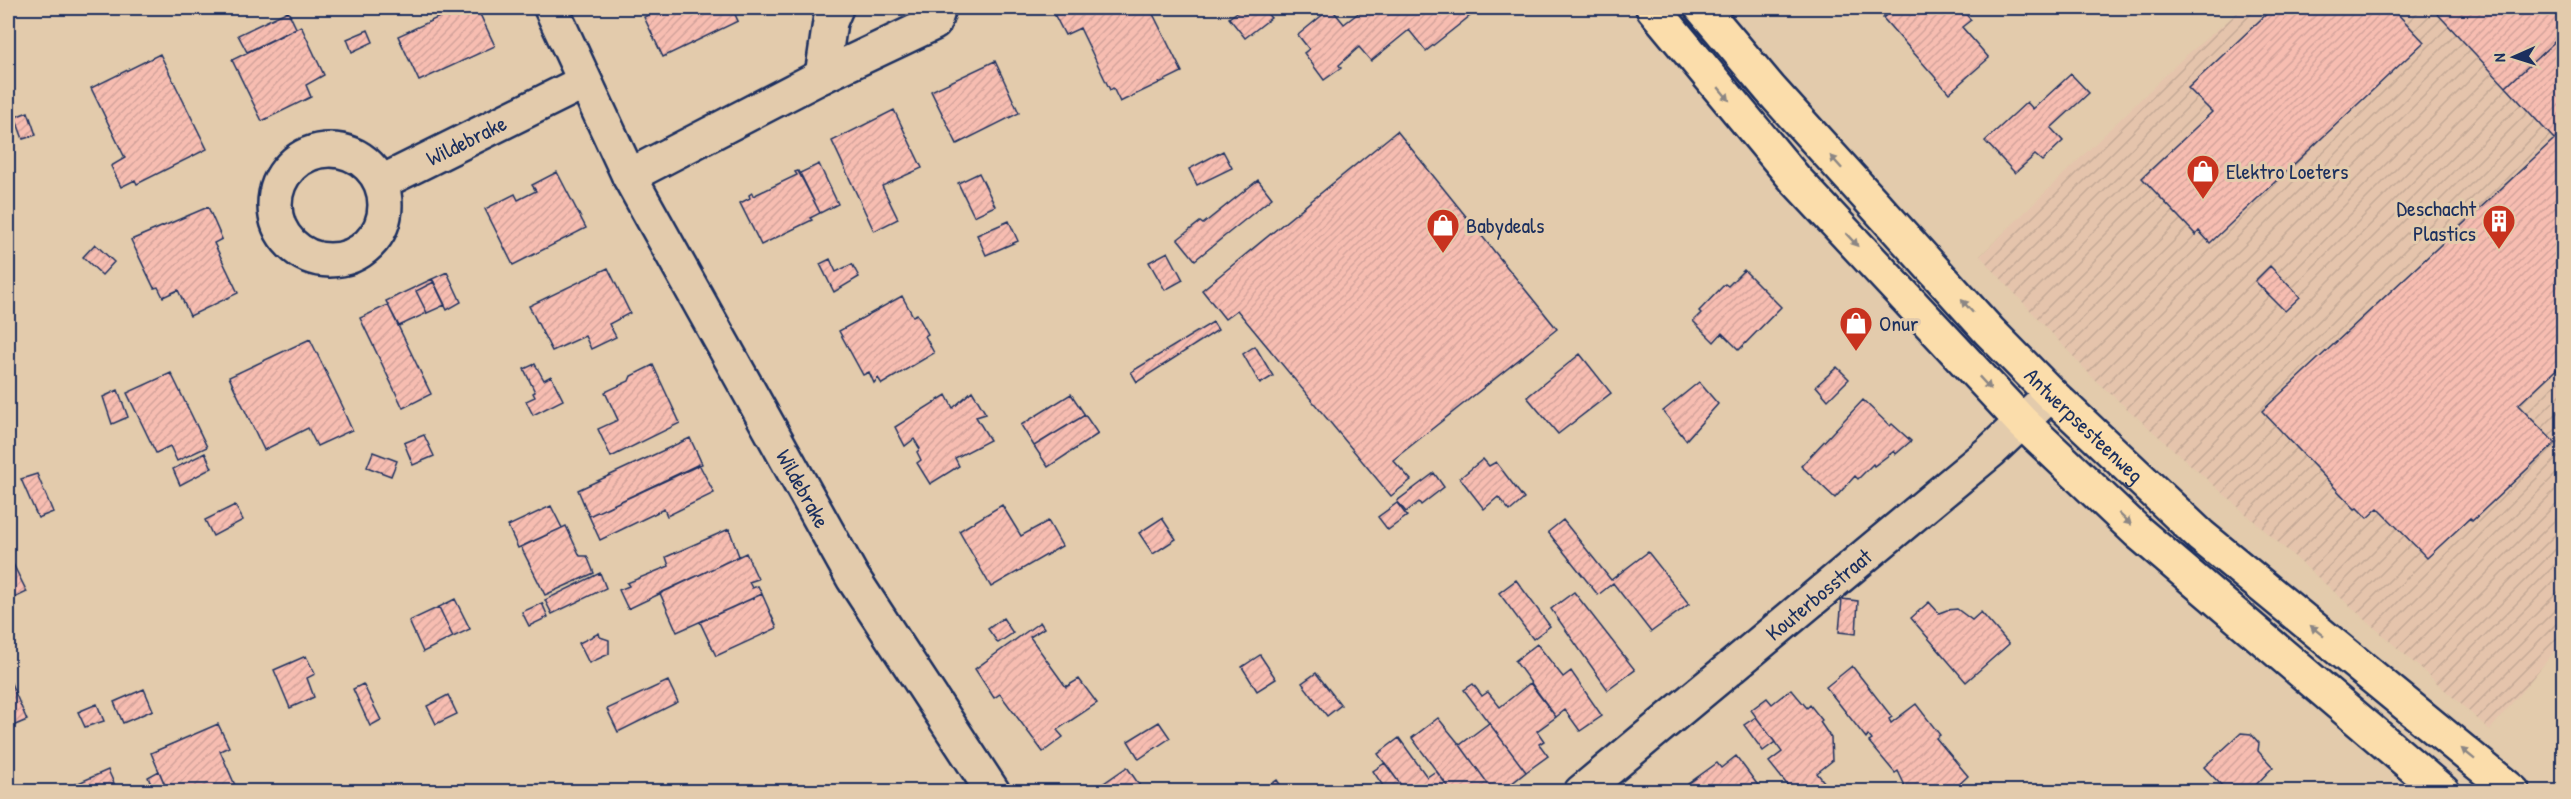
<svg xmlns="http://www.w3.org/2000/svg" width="2571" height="799" viewBox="0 0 2571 799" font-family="'Patrick Hand',sans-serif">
<defs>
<pattern id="industrial-furrows" width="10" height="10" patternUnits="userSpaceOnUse" patternTransform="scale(1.5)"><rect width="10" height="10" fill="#e5c4ac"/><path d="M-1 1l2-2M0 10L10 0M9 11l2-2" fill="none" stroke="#c4a996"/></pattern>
<pattern id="building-hatch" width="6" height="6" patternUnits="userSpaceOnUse" patternTransform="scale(1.5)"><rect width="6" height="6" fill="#f7bdb1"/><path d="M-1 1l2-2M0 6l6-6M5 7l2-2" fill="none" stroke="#d3a39b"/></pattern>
</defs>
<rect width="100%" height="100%" fill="#e3cbac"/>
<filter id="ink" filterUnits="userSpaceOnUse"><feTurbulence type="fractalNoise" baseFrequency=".0167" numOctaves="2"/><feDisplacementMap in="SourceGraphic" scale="12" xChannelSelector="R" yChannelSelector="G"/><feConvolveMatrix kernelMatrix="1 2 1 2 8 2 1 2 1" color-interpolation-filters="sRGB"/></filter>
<g filter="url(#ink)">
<path fill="url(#industrial-furrows)" d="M2243 8H2563V641L2490 730 2096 381 1980 256 2182 59Z"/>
<path fill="url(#building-hatch)" stroke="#1b2f5e" stroke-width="1.5" d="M459 8H477L495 46 419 81 398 36Z
M663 8H732L738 21 663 57 644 17Z
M1051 8H1150L1182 72 1120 102 1113 88 1110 90 1080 28 1065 35Z
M1243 8H1262L1271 18 1245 38 1229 18Z
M1331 8 1344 24 1365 8H1480L1426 51 1409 30 1371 61 1359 47 1339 65 1341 68 1324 80 1304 53 1309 49 1298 35Z
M1895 8H1960L1971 20 1962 27 1989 58 1949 93 1883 18Z
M2273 8H2392L2424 42 2210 243 2199 231 2196 235 2142 178 2212 112 2188 88Z
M2432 8H2564V33L2506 87Z
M288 11 296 28 247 52 238 35Z
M301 26 324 75 306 85 311 97 262 121 232 60Z
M368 30 373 42 352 52 347 39Z
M2564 33V130L2554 139 2506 87Z
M160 54 207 149 137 184 135 180 121 187 111 166 125 158 91 88Z
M995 61 1019 113 957 144 931 91Z
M2071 74 2089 93 2051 128 2063 141 2042 161 2035 155 2015 173 1985 141 2027 102 2033 109Z
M894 110 922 168 882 186 898 219 874 231 832 141Z
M28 112 36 135 23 139 15 117Z
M2564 130V362L2518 405 2555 443 2472 521 2470 518 2427 558 2378 508 2367 518 2357 508 2355 509 2262 411Z
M1397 131 1557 329 1393 460 1411 480 1391 496 1237 310 1225 319 1202 290Z
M1223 151 1232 168 1197 185 1189 169Z
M819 164 838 204 820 213 800 173Z
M798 171 820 213 810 218 812 220 761 245 740 203 750 198 749 195 752 193 753 196 797 175 795 172Z
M557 172 586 228 513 265 485 209 515 194 518 200 536 191 532 185Z
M979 173 995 206 974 216 958 183Z
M1258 180 1272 198 1195 260 1178 239 1200 222 1203 224Z
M208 207 222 239 214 243 238 293 190 316 178 290 163 297 158 287 154 288 131 240Z
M1009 221 1018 241 986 255 977 235Z
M95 244 114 262 102 275 83 257Z
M1168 252 1183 280 1165 290 1149 262Z
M830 259 836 272 852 264 859 277 834 292 820 264Z
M2270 266 2300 297 2285 311 2255 281Z
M608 268 630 313 609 324 616 337 591 349 585 336 552 351 529 306Z
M1744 270 1781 307 1739 350 1722 333 1714 342 1693 321 1701 313 1699 311 1725 284 1728 286Z
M447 272 461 302 447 310 432 279Z
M432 279 434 282 416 291 427 313 399 326 386 301Z
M434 282 445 305 427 313 416 291Z
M902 296 913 316 917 314 928 334 925 336 934 353 882 384 878 378 874 383 869 372 863 375 839 331Z
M388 305 431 394 403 408 360 318Z
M1213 322 1218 330 1137 382 1131 372Z
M310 339 344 409 343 410 352 430 317 446 308 428 264 450 229 377Z
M1255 346 1273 376 1260 384 1243 354Z
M1580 354 1611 393 1558 434 1527 397Z
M535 364 544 380 551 376 563 400 533 415 526 401 535 397 533 393 535 392 524 369Z
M653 365 680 423 611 457 598 429 618 420 605 392 629 381 631 376Z
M1837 367 1849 379 1828 400 1816 386Z
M171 373 207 447 177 461 170 446 156 453 127 393Z
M1699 382 1718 404 1686 440 1663 411Z
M118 390 128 417 112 424 103 397Z
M972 391 986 414 976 417 990 440 955 458 959 466 930 484 917 463 921 460 917 452 920 449 914 439 905 446 895 427 946 395 953 408Z
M1071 394 1085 415 1034 446 1021 425Z
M1863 400 1890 426 1892 424 1911 441 1896 454 1894 451 1874 466 1873 464 1858 479 1855 476 1835 498 1801 466Z
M1085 415 1098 434 1048 467 1034 446Z
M424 435 434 456 413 465 404 443Z
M690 438 702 464 589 516 578 490Z
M373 452 397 461 391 476 367 467Z
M205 453 212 468 180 485 173 469Z
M1483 459 1489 466 1496 462 1524 499 1510 511 1498 497 1484 509 1460 478Z
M699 464 714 493 667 516 664 509 600 540 589 516Z
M1434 473 1444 487 1421 505 1419 502 1406 512 1397 501Z
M37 474 53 512 38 518 21 479Z
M1397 503 1407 516 1388 530 1378 517Z
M235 505 243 520 213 536 205 520Z
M1002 505 1021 536 1048 521 1062 546 991 587 959 531Z
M551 506 562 528 518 548 508 526Z
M1162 518 1176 539 1153 554 1139 533Z
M1563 520 1611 580 1648 552 1689 604 1651 632 1613 583 1598 595 1548 532Z
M566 526 580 556H587L594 573 545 595 521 547Z
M729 529 739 556 628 609 619 590 629 586 627 583 669 566 666 557Z
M746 553 758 579 749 582 752 588 758 586 762 594 677 632 660 593Z
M10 558 27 592 8 601V559Z
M600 573 606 588 552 614 545 600Z
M1516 580 1550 626 1533 639 1499 593Z
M1574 592 1635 670 1608 690 1551 609Z
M762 594 777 628 716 656 700 622Z
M455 599 470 629 453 637 439 607Z
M1842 599 1858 601 1856 634 1839 632Z
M1929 602 1939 613 1947 610 1957 609 1972 620 1981 612 2009 644 1966 682 1911 618Z
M542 603 548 617 529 626 522 612Z
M439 607 453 637 423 652 409 621Z
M1003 618 1013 633 998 643 988 629Z
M1040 622 1044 628 1030 637 1066 687 1079 679 1097 703 1057 730 1063 737 1043 752 1000 694 994 698 975 669Z
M599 633 600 637 609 640V654L589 663 579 643Z
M1537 644 1563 677 1571 671 1602 716 1580 731 1565 710 1556 717 1515 661Z
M1260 655 1276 679 1257 691 1242 667Z
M306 656 315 674 307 678 314 697 290 708 274 670Z
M1852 666 1892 717 1889 719 1891 723 1916 704 1940 735 1936 738 1968 776 1951 792H1908L1898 771 1895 773 1869 742 1872 740 1868 735 1866 738 1826 687Z
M1316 673 1341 705 1327 716 1302 683Z
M10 681 27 720 8 728V682Z
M668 681 678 702 618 732 607 709Z
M1530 683 1556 717 1537 731 1544 741 1539 744 1548 756 1526 772 1464 690 1473 684 1482 696 1488 692 1500 707Z
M363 684 381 720 370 726 353 689Z
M144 689 153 710 123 723 114 702Z
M1791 689 1807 708 1810 705 1822 720 1820 722 1831 738 1832 761 1817 773 1832 792H1793L1769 762 1782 752 1751 710 1767 698 1772 704Z
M448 695 457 714 436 724 427 706Z
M97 704 104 721 85 727 78 712Z
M1756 717 1775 742 1763 751 1744 725Z
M1438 718 1460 745 1494 792H1452L1412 738Z
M1159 722 1170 738 1139 759 1128 741Z
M1489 723 1526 772 1501 792H1494L1460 745Z
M218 724 229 747 220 751 238 792H168L151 753Z
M2241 733 2251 734 2259 743 2258 751 2273 767 2249 792H2219L2223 787 2204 767Z
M1399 738 1427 777 1436 771 1452 792H1406L1378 754Z
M1736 756 1763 792H1694L1688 784 1717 763 1721 768Z
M8 763 15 777 8 781Z
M1385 763 1406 792H1387L1373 771Z
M1127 767 1144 792H1091Z
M108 770 118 792H58Z
M159 771 168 792H154L148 777Z
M1277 780 1285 792H1260Z"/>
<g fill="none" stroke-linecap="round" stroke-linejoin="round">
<defs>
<g id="minor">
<path id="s1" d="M551 8 629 176 853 578 993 792"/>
<path d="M822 76 830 22 836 8"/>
<circle cx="330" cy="205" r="55"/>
<path d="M629 176 822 76 934 23 939 8"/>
<path id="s2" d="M382 182 584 82"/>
<path id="s3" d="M1581 792 1991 451 2051 394"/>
</g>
<g id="primary">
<path d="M1653 8 1795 179 2022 422 2138 532 2443 792"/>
<path id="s4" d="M1702 8 1770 89 1989 331 2051 394 2201 536 2513 792"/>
</g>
</defs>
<use href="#minor" stroke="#1b2f5e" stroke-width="38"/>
<use href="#primary" stroke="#1b2f5e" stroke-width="38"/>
<use href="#minor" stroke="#e3cbac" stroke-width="33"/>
<use href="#primary" stroke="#fbddab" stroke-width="33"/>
</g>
<defs><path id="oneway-solid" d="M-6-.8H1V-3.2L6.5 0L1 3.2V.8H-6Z" transform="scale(1.5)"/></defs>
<g fill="#8b8684">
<use href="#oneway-solid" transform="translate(1724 94) rotate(50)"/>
<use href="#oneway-solid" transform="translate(1836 162) rotate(-132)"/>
<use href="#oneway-solid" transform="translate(1852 240) rotate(47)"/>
<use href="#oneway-solid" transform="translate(1967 306) rotate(-132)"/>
<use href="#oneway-solid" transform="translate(1985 383) rotate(47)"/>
<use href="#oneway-solid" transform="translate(2125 519) rotate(43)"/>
<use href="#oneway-solid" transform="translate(2317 631) rotate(-141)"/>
<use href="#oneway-solid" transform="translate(2468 754) rotate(-141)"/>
</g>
</g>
<defs>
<symbol id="shop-pin" viewBox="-11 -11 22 30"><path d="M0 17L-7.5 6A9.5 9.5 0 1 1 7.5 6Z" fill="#c8321e" stroke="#e3cbac"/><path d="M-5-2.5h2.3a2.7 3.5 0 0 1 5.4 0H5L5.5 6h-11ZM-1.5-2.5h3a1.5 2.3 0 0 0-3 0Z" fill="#fff"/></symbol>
<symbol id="building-pin" viewBox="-11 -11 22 30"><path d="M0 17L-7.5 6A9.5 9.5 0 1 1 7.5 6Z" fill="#c8321e" stroke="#e3cbac"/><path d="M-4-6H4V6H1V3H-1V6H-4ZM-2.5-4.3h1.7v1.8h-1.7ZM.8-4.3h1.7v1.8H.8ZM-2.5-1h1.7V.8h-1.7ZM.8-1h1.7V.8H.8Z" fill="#fff"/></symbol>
</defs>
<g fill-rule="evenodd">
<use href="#shop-pin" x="2184" y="152" width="38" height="52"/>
<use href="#building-pin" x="2480" y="202" width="38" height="52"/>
<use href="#shop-pin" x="1424" y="206" width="38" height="52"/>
<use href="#shop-pin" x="1837" y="304" width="38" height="52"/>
</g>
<g text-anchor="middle" stroke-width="6" stroke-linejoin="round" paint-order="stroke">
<g font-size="22" fill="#1b2f5e" stroke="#e3cbac">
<text dy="8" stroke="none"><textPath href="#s2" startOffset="94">Wildebrake</textPath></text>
<text dy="8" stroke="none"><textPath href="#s4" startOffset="566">Antwerpsesteenweg</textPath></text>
<text dy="8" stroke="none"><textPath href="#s1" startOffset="543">Wildebrake</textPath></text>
<text dy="8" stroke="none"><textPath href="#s3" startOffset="309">Kouterbosstraat</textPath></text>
</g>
<g font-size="22" fill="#1b2f5e" stroke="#e3cbac" text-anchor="start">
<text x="2226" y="179">Elektro Loeters</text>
<text x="2476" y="216" text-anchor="end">Deschacht<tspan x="2476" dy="25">Plastics</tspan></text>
<text x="1466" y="233">Babydeals</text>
<text x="1879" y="331">Onur</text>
</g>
</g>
<rect width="2571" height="799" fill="none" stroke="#e3cbac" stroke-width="30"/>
<rect x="15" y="15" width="2541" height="769" fill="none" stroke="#1b2f5e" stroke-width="2" filter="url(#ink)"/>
<g transform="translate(2514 57) rotate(267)" stroke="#e3cbac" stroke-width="4.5" paint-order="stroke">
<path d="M0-4.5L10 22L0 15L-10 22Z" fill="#1b2f5e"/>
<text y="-9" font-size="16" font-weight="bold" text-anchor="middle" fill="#1b2f5e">N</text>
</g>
</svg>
